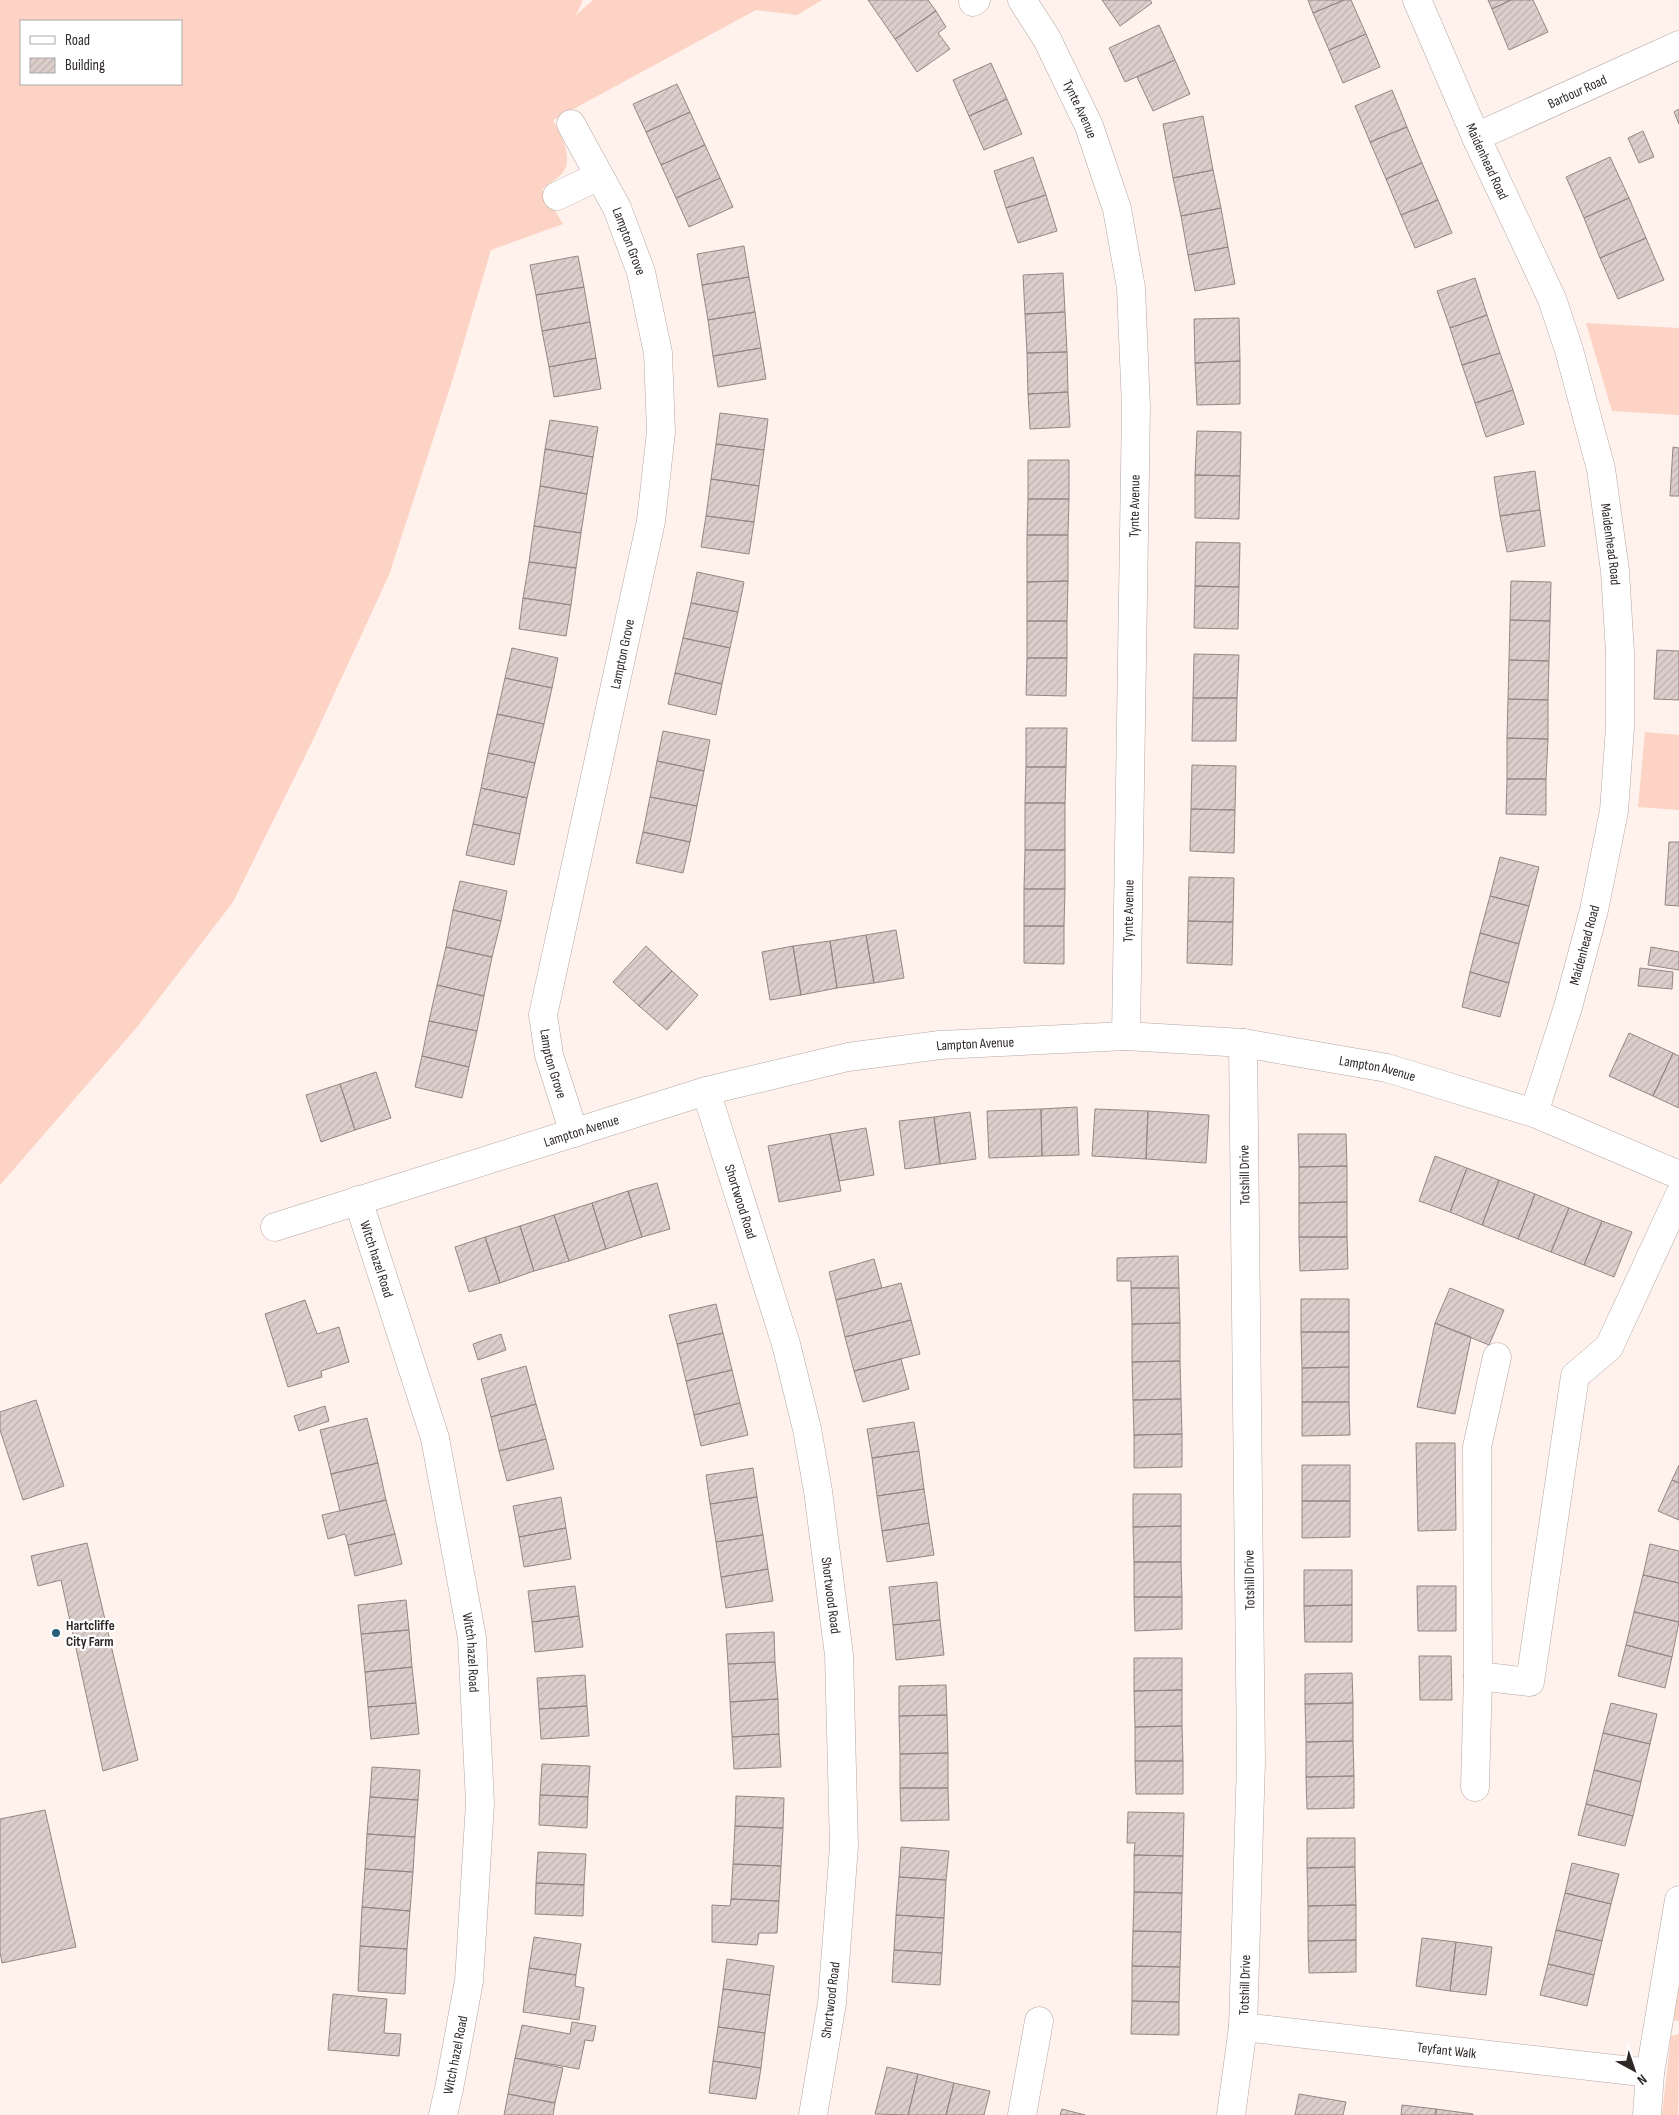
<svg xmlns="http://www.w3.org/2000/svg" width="1679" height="2115" viewBox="0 0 1679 2115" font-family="'Sofia Sans Condensed',sans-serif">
<defs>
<pattern id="building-hatch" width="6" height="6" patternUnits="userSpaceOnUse" patternTransform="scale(1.25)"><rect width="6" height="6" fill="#dccfcb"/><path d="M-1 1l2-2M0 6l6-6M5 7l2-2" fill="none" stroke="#bdb2ae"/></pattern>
</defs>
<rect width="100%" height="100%" fill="#fff1ec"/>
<path fill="#fcd3c5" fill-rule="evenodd" d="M0 0H583L576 15 593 0H822L797 15 756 10 553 120C560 133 573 156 564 171 559 178 548 184 542 190L563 224 491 250 454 375 389 575 311 744 233 902 137 1027 0 1185ZM21 21H181V84H21Z
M1586 323 1679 328V415L1612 411Z
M1645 732 1679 735V810L1638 807Z
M1679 1970V2021L1674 2020Z
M1679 2034 1678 2115H1662L1671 2036Z"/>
<path fill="url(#building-hatch)" stroke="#948783" d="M868 0H928L936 11 895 39Z
M1102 0H1150L1152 3 1120 26Z
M1308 0H1344L1313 13Z
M1344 0H1351L1366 34 1329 50 1313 13Z
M1488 0H1511L1492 9Z
M1511 0H1533L1548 32 1509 50 1492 9Z
M936 11 946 27 938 33 950 49 917 72 895 39Z
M1159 25 1175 60 1125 82 1109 48Z
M1366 34 1380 67 1343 83 1329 50Z
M1175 60 1190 94 1153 111 1137 77Z
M991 63 1007 99 969 116 953 80Z
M677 84 690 112 646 132 633 104Z
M1392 90 1407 127 1370 142 1355 106Z
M1007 99 1022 134 984 150 969 116Z
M1679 109V124L1674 112Z
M690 112 705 145 661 165 646 132Z
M1203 116 1213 170 1173 178 1163 124Z
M1407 127 1422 163 1386 179 1370 142Z
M1643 131 1654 157 1639 163 1628 138Z
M705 145 720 178 676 198 661 165Z
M1033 157 1046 195 1006 208 994 171Z
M1610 157 1629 198 1584 218 1566 177Z
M1422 163 1438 200 1401 215 1386 179Z
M1213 170 1221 208 1181 216 1173 178Z
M720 178 733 207 689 227 676 198Z
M1046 195 1057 231 1018 243 1006 208Z
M1629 198 1646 238 1600 258 1584 218Z
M1438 200 1452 233 1415 248 1401 215Z
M1221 208 1228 247 1188 255 1181 216Z
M1646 238 1664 280 1618 299 1600 258Z
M744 246 749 277 702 285 697 254Z
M1228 247 1235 284 1195 291 1188 255Z
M578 256 584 287 536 295 530 265Z
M1063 273 1065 312 1025 314 1023 275Z
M749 277 755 312 708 320 702 285Z
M1475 278 1487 315 1450 328 1437 291Z
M584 287 590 322 542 331 536 295Z
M755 312 761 348 713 356 708 320Z
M1065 312 1067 352 1027 353 1025 314Z
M1487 315 1500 353 1462 365 1450 328Z
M1239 318 1240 361 1195 363 1194 319Z
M590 322 596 358 549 367 542 331Z
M761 348 766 379 718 387 713 356Z
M1067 352 1068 392 1028 394 1027 353Z
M1500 353 1513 390 1475 403 1462 365Z
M596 358 601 389 554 397 549 367Z
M1240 361V404L1197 405 1195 363Z
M1513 390 1524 424 1486 437 1475 403Z
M1068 392 1070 427 1030 429 1028 394Z
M720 413 768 419 764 450 716 444Z
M550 420 598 427 593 457 545 449Z
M1197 431 1241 432 1240 476 1195 475Z
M716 444 764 450 759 486 711 479Z
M1673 447 1679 448V496H1670Z
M545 449 593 457 587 494 540 486Z
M1028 460H1069V499H1028Z
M1535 471 1540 510 1500 516 1494 477Z
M1195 475 1240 476 1239 519 1195 518Z
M711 479 759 486 754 522 706 516Z
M540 486 587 494 581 533 534 526Z
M1028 499H1069L1068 535H1027Z
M1540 510 1545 546 1507 552 1500 516Z
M706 516 754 522 749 554 701 547Z
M534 526 581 533 576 568 529 562Z
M1027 535H1068V581L1027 582Z
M1196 542 1240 543 1239 587 1195 586Z
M529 562 576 568 571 605 523 598Z
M697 572 744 582 738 612 691 603Z
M1068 581 1067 621H1027V582Z
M1511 581 1551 582 1550 621 1510 620Z
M1195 586 1239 587 1238 629 1194 628Z
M523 598 571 605 566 636 519 629Z
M691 603 738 612 730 648 683 638Z
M1510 620 1550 621 1549 661 1509 660Z
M1027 621H1067V658H1027Z
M683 638 730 648 722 684 675 673Z
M512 648 558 658 552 688 505 678Z
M1657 650 1679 651V700L1654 699Z
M1194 654 1239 655 1237 698H1193Z
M1027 658H1067L1066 696 1026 695Z
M1509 660 1549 661 1548 700 1508 699Z
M675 673 722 684 716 715 668 704Z
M505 678 552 688 544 724 497 714Z
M1193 698H1237L1236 741H1192Z
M1508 699 1548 700V739L1507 738Z
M497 714 544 724 535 763 488 753Z
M1026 728H1067L1066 767H1026Z
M663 731 710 740 704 771 657 761Z
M1507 738 1548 739 1546 779H1507Z
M488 753 535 763 527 798 481 788Z
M657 761 704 771 697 806 650 797Z
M1192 765 1236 766 1235 810 1191 809Z
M1026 767H1066L1065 803H1025Z
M1507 779H1546V815L1506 814Z
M481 788 527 798 520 834 473 824Z
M650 797 697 806 690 842 643 832Z
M1025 803H1065V850H1025Z
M1191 809 1235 810 1234 853 1190 851Z
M473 824 520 834 514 865 466 855Z
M643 832 690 842 683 873 636 863Z
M1669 842H1679V906L1665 905Z
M1025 850H1065V889H1024Z
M1500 857 1539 867 1529 906 1490 896Z
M1189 877 1234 878 1233 922 1188 921Z
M460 881 507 891 501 921 453 910Z
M1024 889H1065L1064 926H1024Z
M1490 896 1529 906 1519 944 1480 933Z
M453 910 501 921 492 957 446 947Z
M1188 921 1233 922 1232 965 1187 963Z
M1024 926H1064V964L1024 963Z
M896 930 904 978 874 983 866 935Z
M1480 933 1519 944 1509 983 1470 972Z
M866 935 874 983 837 988 830 941Z
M830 941 837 988 801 995 793 946Z
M646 946 672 971 639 1006 613 982Z
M793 946 801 995 770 1000 762 952Z
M446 947 492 957 484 996 437 985Z
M1651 947 1679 952V970L1648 965Z
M1640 968 1673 972 1672 989 1638 986Z
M672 971 698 995 667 1030 639 1006Z
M1470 972 1509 983 1500 1017 1462 1007Z
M437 985 484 996 477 1031 429 1021Z
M429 1021 477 1031 469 1067 422 1056Z
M1629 1033 1673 1053 1653 1096 1609 1076Z
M1673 1053 1679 1056V1108L1653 1096Z
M422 1056 469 1067 462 1098 415 1087Z
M376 1072 391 1118 355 1130 340 1084Z
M340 1084 355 1130 321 1142 306 1095Z
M1077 1107 1079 1155 1042 1156 1041 1109Z
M1041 1109 1042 1156 989 1158 987 1111Z
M1095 1109 1148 1111 1146 1159 1092 1156Z
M1148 1111 1209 1115 1206 1163 1146 1159Z
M970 1112 976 1159 940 1164 934 1117Z
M934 1117 940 1164 905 1169 899 1121Z
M866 1128 874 1175 839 1181 830 1134Z
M830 1134 841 1191 779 1202 768 1146Z
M1298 1134H1346L1347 1166 1299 1167Z
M1435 1156 1467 1168 1450 1212 1419 1201Z
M1347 1166V1202L1299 1203V1167Z
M1467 1168 1499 1180 1482 1225 1450 1212Z
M1499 1180 1535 1194 1518 1239 1482 1225Z
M657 1183 670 1229 642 1237 628 1191Z
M628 1191 642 1237 606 1249 592 1203Z
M1535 1194 1569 1208 1551 1252 1518 1239Z
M1347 1202V1237H1299V1203Z
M592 1203 606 1249 569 1261 554 1215Z
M1569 1208 1602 1221 1584 1265 1551 1252Z
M554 1215 569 1261 534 1271 520 1226Z
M1602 1221 1632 1232 1614 1277 1584 1265Z
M520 1226 534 1271 500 1283 485 1237Z
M485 1237 500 1283 469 1292 455 1247Z
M1299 1237H1347L1348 1269 1300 1271Z
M1178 1256 1179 1288H1131V1281H1117V1258Z
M874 1259 882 1288 836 1300 829 1272Z
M901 1283 911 1320 845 1337 836 1300Z
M1131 1288H1179L1180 1323 1132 1324Z
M1450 1288 1504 1310 1489 1345 1435 1323Z
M1301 1299H1349V1332H1301Z
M305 1300 317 1334 339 1327 349 1362 321 1371 322 1377 288 1387 265 1314Z
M716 1304 723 1333 677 1344 669 1315Z
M911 1320 920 1354 854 1371 845 1337Z
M1180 1323V1361L1132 1362V1324Z
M1435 1323 1471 1337 1455 1414 1417 1407Z
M1301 1332H1349V1367L1302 1368Z
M723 1333 732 1370 686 1381 677 1344Z
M501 1334 506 1350 478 1360 473 1344Z
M901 1359 909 1389 863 1402 854 1371Z
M1180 1361 1181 1399 1133 1400 1132 1362Z
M526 1366 536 1404 491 1417 481 1379Z
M1349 1367V1402H1302V1368Z
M732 1370 740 1403 694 1415 686 1381Z
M1181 1399 1182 1434 1134 1435 1133 1400Z
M36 1400 64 1486 23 1500 0 1430V1412Z
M1302 1402H1349L1350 1435 1302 1436Z
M740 1403 748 1435 701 1446 694 1415Z
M536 1404 546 1439 499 1451 491 1417Z
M325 1406 329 1421 299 1431 294 1416Z
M367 1418 378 1463 331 1474 320 1430Z
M914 1422 919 1451 872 1458 867 1429Z
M1182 1434V1467L1134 1468V1435Z
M546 1439 554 1469 507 1481 499 1451Z
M1416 1443H1455L1456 1530 1418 1531Z
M919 1451 924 1489 877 1496 872 1458Z
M378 1463 386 1500 340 1511 331 1474Z
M1302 1465H1350V1501H1302Z
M1679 1465V1483L1672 1480Z
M753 1468 757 1497 710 1504 706 1475Z
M1672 1480 1679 1483V1520L1658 1511Z
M924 1489 929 1523 882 1531 877 1496Z
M1133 1494H1181V1526L1133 1527Z
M561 1497 566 1528 519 1537 513 1506Z
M757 1497 763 1535 716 1542 710 1504Z
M386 1500 395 1534 348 1545 345 1534 328 1539 322 1515Z
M1302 1501H1350V1537L1302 1538Z
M929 1523 934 1555 887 1562 882 1531Z
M1181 1526V1562H1134L1133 1527Z
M566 1528 571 1559 524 1567 519 1537Z
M395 1534 402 1564 355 1576 348 1545Z
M763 1535 768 1569 721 1577 716 1542Z
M87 1543 138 1760 103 1771 61 1580 38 1586 31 1556Z
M1650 1544 1679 1551V1583L1643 1575Z
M1134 1562H1181L1182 1597H1134Z
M768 1569 773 1601 726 1608 721 1577Z
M1304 1570H1352V1605L1304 1606Z
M1643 1575 1679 1583V1622L1634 1612Z
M937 1582 940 1620 893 1625 889 1587Z
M575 1586 579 1616 532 1622 528 1591Z
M1417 1586H1456V1631H1418Z
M1134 1597H1182V1629L1135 1631Z
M406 1600 409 1630 361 1634 358 1605Z
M1352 1605V1642H1305L1304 1606Z
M1634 1612 1679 1622 1672 1657 1626 1645Z
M579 1616 583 1647 535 1652 532 1622Z
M940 1620 944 1655 896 1660 893 1625Z
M409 1630 412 1667 365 1672 361 1634Z
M774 1632 775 1662 728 1664 726 1634Z
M1626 1645 1672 1657 1665 1688 1618 1676Z
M1419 1656H1451L1452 1700H1420Z
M1134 1658H1182V1690L1134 1691Z
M775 1662 778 1699 730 1702 728 1664Z
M412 1667 416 1703 368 1707 365 1672Z
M1352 1673 1353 1703 1305 1704V1674Z
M585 1675 587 1706 539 1709 537 1678Z
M946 1685 947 1715 899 1716V1686Z
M1182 1690V1726L1135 1727 1134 1691Z
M778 1699 779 1734 732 1737 730 1702Z
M416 1703 419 1734 371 1739 368 1707Z
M1353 1703V1741L1306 1742 1305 1704Z
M1611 1703 1657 1714 1650 1744 1603 1733Z
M587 1706 589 1736 541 1739 539 1709Z
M947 1715 948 1753 900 1754 899 1716Z
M1182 1726 1183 1761H1135V1727Z
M1603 1733 1650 1744 1641 1782 1594 1770Z
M779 1734 781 1767 734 1769 732 1737Z
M1353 1741 1354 1776 1306 1777V1742Z
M948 1753V1788H900V1754Z
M1135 1761H1183V1794H1136Z
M542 1764 590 1766 588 1797 540 1795Z
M372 1767 420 1770 418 1800 370 1797Z
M1594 1770 1641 1782 1633 1816 1586 1804Z
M1354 1776V1808L1307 1809 1306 1777Z
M900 1788H948L949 1820 901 1821Z
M540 1795 588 1797 587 1828 539 1825Z
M736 1796 784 1798 783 1828 735 1826Z
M370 1797 418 1800 415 1837 367 1834Z
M1586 1804 1633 1816 1625 1846 1578 1835Z
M45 1810 76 1947 2 1963 0 1952V1819Z
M1128 1812 1184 1813 1183 1856 1134 1855 1135 1843H1127Z
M735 1826 783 1828 781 1866 733 1864Z
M367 1834 415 1837 413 1872 365 1869Z
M1307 1838H1355V1867L1307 1868Z
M901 1847 949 1851 946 1880 899 1877Z
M538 1852 586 1854 584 1885 536 1883Z
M1134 1855 1183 1856 1182 1893 1134 1892Z
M1572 1863 1619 1874 1611 1904 1565 1893Z
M733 1864 781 1866 779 1901 731 1899Z
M1355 1867 1356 1905 1308 1906 1307 1868Z
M365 1869 413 1872 410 1911 362 1907Z
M899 1877 946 1880 944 1918 896 1915Z
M536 1883 584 1885 583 1916 535 1914Z
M1134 1892 1182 1893 1181 1932 1133 1931Z
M1565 1893 1611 1904 1602 1941 1556 1930Z
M731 1899 779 1901 777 1933H759L757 1945 712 1942V1905L730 1906Z
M1356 1905V1940L1308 1941V1906Z
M362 1907 410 1911 407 1949 360 1946Z
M896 1915 944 1918 942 1953 894 1950Z
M1556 1930 1602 1941 1594 1975 1548 1964Z
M1133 1931 1181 1932 1180 1967 1132 1966Z
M534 1937 581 1944 576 1975 529 1968Z
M1422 1938 1456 1942 1450 1991 1416 1986Z
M1356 1940V1972L1309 1973 1308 1941Z
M1456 1942 1492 1947 1486 1995 1450 1991Z
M360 1946 407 1949 405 1994 358 1991Z
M894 1950 942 1953 940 1985 892 1982Z
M727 1959 774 1966 770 1995 723 1989Z
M1548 1964 1594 1975 1587 2006 1540 1995Z
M1132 1966 1180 1967 1179 2002 1132 2001Z
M529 1968 576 1975 575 1986 584 1988 579 2020 523 2012Z
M723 1989 770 1995 765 2033 718 2027Z
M333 1994 387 1999 384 2033 401 2034 399 2056 328 2050Z
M1132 2001 1179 2002V2035L1131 2034Z
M572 2022 596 2026 593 2041 585 2040 579 2069 515 2058 522 2025 570 2034Z
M718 2027 765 2033 761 2068 713 2061Z
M515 2058 563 2068 555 2103 508 2094Z
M713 2061 761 2068 756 2099 709 2093Z
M887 2067 918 2074 908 2115 875 2114Z
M918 2074 954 2083 946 2115H908Z
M954 2083 990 2091 984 2115H946Z
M508 2094 555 2103 553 2115H504Z
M1299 2094 1346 2102 1343 2115H1295Z
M1402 2105 1436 2109V2115H1401Z
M1062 2109 1085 2115H1060Z
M1436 2109 1473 2114V2115H1436Z"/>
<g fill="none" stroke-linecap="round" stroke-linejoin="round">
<defs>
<g id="minor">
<path id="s1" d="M1022 0 1047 39 1089 126 1117 209 1131 288 1136 407 1126 1036"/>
<path id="s2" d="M1417 0 1476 137 1552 299 1569 350 1601 469 1615 571 1620 653V727L1614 811 1594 910 1568 1007 1534 1113"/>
<path d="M973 2 976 0"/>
<path id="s3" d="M571 124 617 208 641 272 658 353 661 432 651 521 543 1015 549 1055 574 1133"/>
<path id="s4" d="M1476 137 1679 45"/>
<path d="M557 196 599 176"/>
<path id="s5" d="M706 1091 786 1344 807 1429 818 1491 839 1655 844 1846 832 2003 813 2115"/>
<path id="s6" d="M358 1200 435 1438 472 1638 480 1803 469 1981 449 2089 443 2115"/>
<path id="s7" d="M275 1227 706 1091 848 1057 940 1045 1126 1036 1243 1043 1387 1068 1534 1113 1679 1175"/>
<path d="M1478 1676 1530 1682 1575 1376 1609 1347 1679 1196"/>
<path d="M1475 1787 1478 1676 1477 1447 1497 1357"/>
<path id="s8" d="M1243 2027 1650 2073"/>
<path d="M1022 2115 1039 2021"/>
<path id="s9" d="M1231 2115 1243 2027 1251 1761 1243 1043"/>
<path d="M1647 2115 1650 2073 1679 1900"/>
</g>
</defs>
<use href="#minor" stroke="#b4a7a3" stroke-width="29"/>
<use href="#minor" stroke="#fff" stroke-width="28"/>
</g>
<circle fill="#266079" stroke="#fff" stroke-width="2" cx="56" cy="1633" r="5"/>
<g text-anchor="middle" stroke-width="4.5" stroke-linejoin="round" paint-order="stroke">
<g font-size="14" fill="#2e2927" stroke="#fff">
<text dy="5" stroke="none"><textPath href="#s4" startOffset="111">Barbour Road</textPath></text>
<text dy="5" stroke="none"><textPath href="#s1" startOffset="124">Tynte Avenue</textPath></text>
<text dy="5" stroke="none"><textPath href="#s2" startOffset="176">Maidenhead Road</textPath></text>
<text dy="5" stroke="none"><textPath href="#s3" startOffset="131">Lampton Grove</textPath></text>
<text transform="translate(1134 506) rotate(-89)" y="5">Tynte Avenue</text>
<text dy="5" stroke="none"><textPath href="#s2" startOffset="581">Maidenhead Road</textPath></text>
<text transform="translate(622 654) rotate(-78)" y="5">Lampton Grove</text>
<text transform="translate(1128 911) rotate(-89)" y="5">Tynte Avenue</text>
<text transform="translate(1584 945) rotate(-75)" y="5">Maidenhead Road</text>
<text dy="5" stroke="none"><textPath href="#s7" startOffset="726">Lampton Avenue</textPath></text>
<text dy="5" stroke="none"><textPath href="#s3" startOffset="971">Lampton Grove</textPath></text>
<text dy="5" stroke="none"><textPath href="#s7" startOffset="1131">Lampton Avenue</textPath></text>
<text dy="5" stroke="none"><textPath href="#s7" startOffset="321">Lampton Avenue</textPath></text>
<text transform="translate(1244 1175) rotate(-91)" y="5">Totshill Drive</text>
<text dy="5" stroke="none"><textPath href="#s5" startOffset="116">Shortwood Road</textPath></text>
<text dy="5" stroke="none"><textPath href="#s6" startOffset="62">Witch hazel Road</textPath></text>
<text transform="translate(1249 1580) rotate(-91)" y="5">Totshill Drive</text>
<text dy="5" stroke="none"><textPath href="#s5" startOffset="521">Shortwood Road</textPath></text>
<text dy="5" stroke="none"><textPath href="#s6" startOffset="468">Witch hazel Road</textPath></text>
<text dy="5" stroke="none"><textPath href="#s9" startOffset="131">Totshill Drive</textPath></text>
<text transform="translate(830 2000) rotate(-83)" y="5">Shortwood Road</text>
<text dy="5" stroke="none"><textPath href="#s8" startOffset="205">Teyfant Walk</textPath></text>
<text transform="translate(455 2055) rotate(-79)" y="5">Witch hazel Road</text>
</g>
<g font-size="14" font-weight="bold" fill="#2e2927" stroke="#fff" text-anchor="start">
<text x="66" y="1630">Hartcliffe<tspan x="66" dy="16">City Farm</tspan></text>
</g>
</g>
<rect x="20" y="20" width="162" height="65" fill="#ffffff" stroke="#aba9a9"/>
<rect x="30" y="36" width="25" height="8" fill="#ffffff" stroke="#aba9a9"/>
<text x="65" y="45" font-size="15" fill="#2e2927">Road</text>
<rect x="30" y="58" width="25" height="15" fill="url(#building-hatch)" stroke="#aba9a9"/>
<text x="65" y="70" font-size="15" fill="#2e2927">Building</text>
<g transform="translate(1634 2070) rotate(140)" stroke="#ffffff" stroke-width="4" paint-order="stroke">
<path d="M0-4L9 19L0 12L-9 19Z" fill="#2e2927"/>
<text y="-8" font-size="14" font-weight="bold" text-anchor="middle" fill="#2e2927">N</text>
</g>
</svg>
